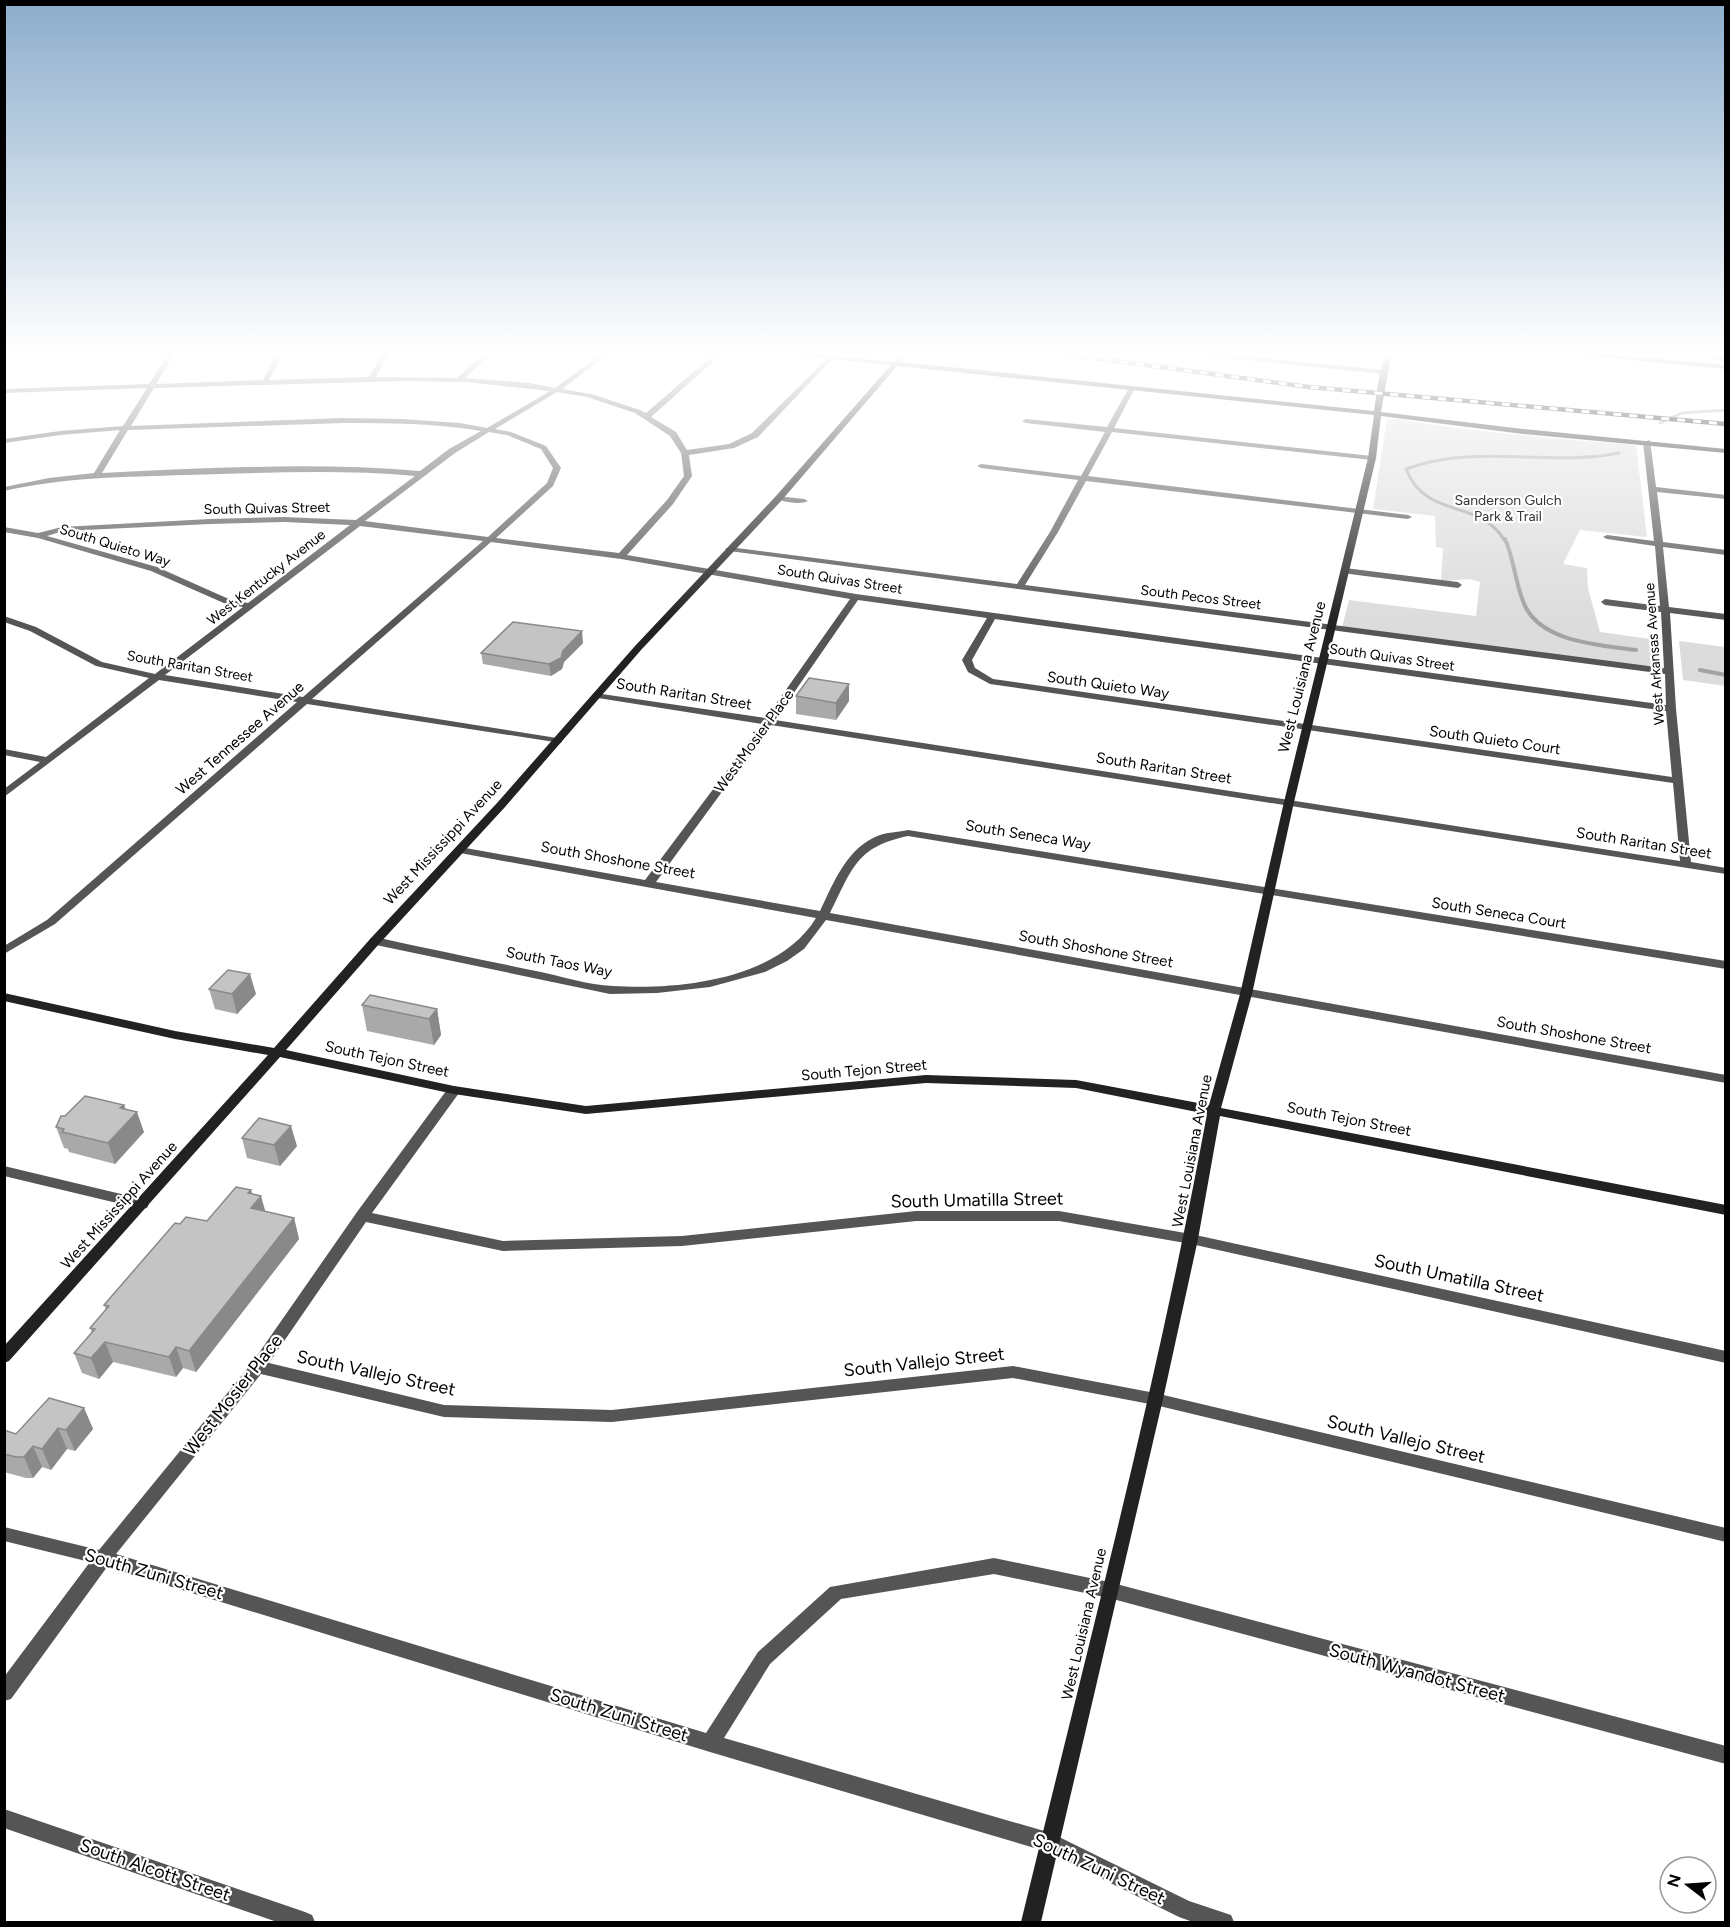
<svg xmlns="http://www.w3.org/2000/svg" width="1730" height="1927" viewBox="0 0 1730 1927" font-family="Figtree,sans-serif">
<rect width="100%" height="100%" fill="#fff"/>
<path fill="#dcdcdc" d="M1397 419C1476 433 1556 438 1636 445L1647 537 1580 530 1563 564 1587 568 1588 588 1600 632 1657 640 1658 668 1342 627 1349 600 1476 616 1480 582C1467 576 1455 582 1441 580L1443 548 1436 547 1435 516 1373 509 1387 420Z
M1679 641 1725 647V686L1683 680Z"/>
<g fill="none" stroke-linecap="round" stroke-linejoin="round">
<path stroke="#a3a3a3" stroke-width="3" d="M1660 423 1682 413 1726 410
M1505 541C1479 497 1427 521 1406 469 1475 443 1548 467 1619 453"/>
<path stroke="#a3a3a3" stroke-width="4" d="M1505 539C1514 559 1515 581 1523 601 1537 642 1599 645 1636 650
M1700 670 1726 675"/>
<path fill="#555" fill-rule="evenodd" d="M4 351H46L43 353 4 354Z
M170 351H176L156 384 263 380 278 351H284L269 380 369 377 384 351H390L376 377 457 378 487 351H493L465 378 530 383 555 388 605 351H612L562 389 591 394 640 410 646 413 718 351H725L651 417 676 432 687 450 729 444 752 433 831 355 833 356V358L758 437 734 448 689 455 692 476 673 504 627 555 856 594 1666 705 1665 674 729 551 725 549 729 547 1017 584 1050 532 1078 480 981 468 977 466 981 464 1081 476 1105 432 1026 423 1022 421 1026 419 1107 427 1129 388 1132 386 1135 388 1114 428 1372 456 1376 458 1372 460 1112 432 1088 476 1408 515 1412 517 1408 519 1086 481 1058 532 1025 585 1664 668 1661 612 1605 605 1601 602 1605 599 1660 606 1655 546 1607 539 1603 537 1607 535 1654 541 1643 442 1650 440 1656 487 1726 495V499L1657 492 1663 542 1726 550V555L1663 547 1669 607 1726 614V620L1670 613 1676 709 1691 862 1726 868V874L771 725 656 882 820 911C834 882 847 847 880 835 889 832 899 832 908 830L1726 961V969L908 836C855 847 852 870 830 913L1726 1075V1083L826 920 804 949 787 961 765 972 710 987 657 993 610 994 371 944 369 941 371 938 375 937C429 949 483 960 536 971 561 976 588 985 613 986 679 990 778 980 816 918L460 853 455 850 460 847 645 880 762 724 598 698 595 697V693L766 718 850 599 621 559 491 542 312 699 557 738 562 741 561 743 307 704 55 924 4 954V946L47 920 297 702 159 680 4 797V789L40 762 4 755V749L46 757 149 678 96 666 30 631 4 622V616L36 627 102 662 155 674 243 607 226 604 151 571 38 538 4 532V527L38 533 62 527 210 519 284 517 356 520 415 476C339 469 263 473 186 475 125 477 65 477 4 491V487L49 478 94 473 120 430 60 435 4 443V439L60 431 123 426 147 388 4 393V389L149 384ZM402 381 467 382 550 391 487 428 460 423 402 419 343 418 131 426 154 388ZM557 392 587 397 635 413 670 436 681 453 684 476 667 500 619 553 496 538 553 486 561 468 546 446 511 432 495 429ZM343 423C389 423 435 423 481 431L449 449 420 471C315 462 207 468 102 473L128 430ZM489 432 507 435 541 449 553 468 547 483 488 537 365 521 455 453ZM284 522 350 525 248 603 231 600 157 567 47 536 63 531 210 524ZM360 526 483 541 303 697 165 675ZM858 600 987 618 962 660 968 672 990 684 1673 783 1680 861 775 720ZM995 619 1666 711 1672 777 993 679 975 668 972 660Z
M1175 351H1194L1383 370 1386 372 1383 374 1178 353Z
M776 496 804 499 808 501C801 505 782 502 775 498Z
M1345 568 1458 582 1462 585 1458 588 1342 573 1341 571Z
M454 1086 461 1090 459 1093 372 1213 503 1241 682 1236 916 1211H1059L1191 1234 1726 1351V1363L1191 1244 1059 1221H916L682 1246 503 1251 366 1222 269 1363 444 1405 612 1410 1013 1366 1155 1393 1726 1528V1542L1155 1405 1013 1378 612 1422 444 1417 261 1374 116 1554 706 1733 758 1652 830 1587 994 1558 1109 1582 1726 1746V1764L1109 1598 994 1574 841 1599 770 1664 724 1738 1051 1833 1189 1901 1231 1915 1234 1922H1193L1179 1917 1048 1852 710 1752 107 1567 11 1699 4 1701V1677L90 1562 4 1541V1527L99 1550 252 1363 357 1212 449 1087Z
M4 1166 142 1199 147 1200 149 1204 147 1208 142 1209 4 1176Z
M4 1809 305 1912 312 1915 315 1922H277L4 1828Z"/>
<path fill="#222" fill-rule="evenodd" d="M768 351H787L894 362 904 351H910L901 362 1374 411 1379 377 1386 351H1392L1381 412 1523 429 1726 449V453L1523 434 1381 416 1376 458 1294 802 1252 994 1221 1108 1726 1205V1215L1220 1116 1198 1239 1163 1399 1041 1922H1021C1086 1653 1157 1386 1207 1114L1076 1088 926 1083 586 1114 454 1094 280 1057 9 1361 4 1363V1346L268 1055 175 1039 4 1001V993L175 1031 274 1048 371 938 497 803 635 646 776 496 891 365 771 353ZM897 366 1374 415 1368 458 1284 802 1240 994 1209 1105 1076 1080 926 1075 586 1106 454 1086 286 1050 379 944 505 807 641 650 782 500Z
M1553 351H1574L1726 365V369L1556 353Z
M1699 351H1707L1726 358V363Z"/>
<defs>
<path id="rail" d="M1041 351 1309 387 1726 424"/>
</defs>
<use href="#rail" stroke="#000" stroke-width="4.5"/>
<use href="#rail" stroke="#fff" stroke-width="3" stroke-dasharray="8" stroke-linecap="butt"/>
</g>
<path fill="#a9a9a9" d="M583 643 564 662 562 669 551 676 483 664 481 653Z
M796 696 849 701 836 720 796 714Z
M209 989 256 994 237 1014 215 1009Z
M362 1005 437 1009 441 1035 434 1045 367 1031Z
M124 1105 126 1110 144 1132 115 1164 69 1152 68 1149 64 1148 56 1127Z
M242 1138 297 1146 280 1166 247 1158Z
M251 1190 252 1194 265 1211 294 1218 299 1239 196 1372 183 1368 176 1377 113 1362 99 1379 82 1373 74 1353 92 1333 90 1328 106 1310 104 1305 180 1224 207 1221Z
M84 1408 93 1429 75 1451 67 1449 51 1470 42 1467 33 1478H26L4 1472V1430L16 1434Z"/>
<path fill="#898989" d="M582 631 583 643 564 662 562 669 551 676 549 664Z
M849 684V701L836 720V703Z
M250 974 256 994 237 1014 232 994Z
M437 1009 441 1035 434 1045 429 1019Z
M124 1105 129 1120 137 1112 144 1132 115 1164 108 1143 120 1108Z
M291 1126 297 1146 280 1166 274 1145Z
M251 1190 255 1204 261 1196 267 1217 257 1228 248 1193Z
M294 1218 299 1239 196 1372 189 1351Z
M105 1342 113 1362 99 1379 91 1358Z
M176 1347 183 1368 176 1377 169 1357Z
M84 1408 93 1429 75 1451 66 1430Z
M58 1428 67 1449 51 1470 42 1449Z
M33 1446 42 1467 33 1478 24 1457Z"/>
<path fill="#c4c4c4" stroke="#898989" stroke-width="1.5" d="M513 622 582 631 563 651 561 658 549 664 481 653Z
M809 678 849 684 836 703 796 696Z
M228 970 250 974 232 994 209 989Z
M370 995 437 1009 429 1019 362 1005Z
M85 1096 124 1105 120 1108 137 1112 108 1143 62 1132 64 1129 56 1127 61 1116H65Z
M259 1118 291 1126 274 1145 242 1138Z
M236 1187 251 1190 248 1193 261 1196 251 1208 294 1218 189 1351 176 1347 169 1357 105 1342 91 1358 74 1353 95 1329 90 1328 109 1306 104 1305 175 1223 180 1224 186 1217 207 1221Z
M49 1398 84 1408 66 1430 58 1428 42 1449 33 1446 24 1457H16L4 1454V1430L16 1434Z"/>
<linearGradient id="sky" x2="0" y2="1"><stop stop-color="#8cadcc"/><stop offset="0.57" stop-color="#fff"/><stop offset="1" stop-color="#fff" stop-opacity="0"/></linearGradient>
<rect width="1730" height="620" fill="url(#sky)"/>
<g text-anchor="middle" stroke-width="4.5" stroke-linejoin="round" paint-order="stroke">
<g font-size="14" fill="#333" stroke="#fff">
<text x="1508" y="505">Sanderson Gulch<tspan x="1508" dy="16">Park &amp; Trail</tspan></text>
</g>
<g font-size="14" fill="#000" stroke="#fff">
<text transform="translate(267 508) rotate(-1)" y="5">South Quivas Street</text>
<text transform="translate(115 545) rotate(17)" y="5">South Quieto Way</text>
<text transform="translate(266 577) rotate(-38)" y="5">West Kentucky Avenue</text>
<text transform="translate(840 579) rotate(9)" y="5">South Quivas Street</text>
<text transform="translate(1201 597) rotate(7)" y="5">South Pecos Street</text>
<text transform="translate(1654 654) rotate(-94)" y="5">West Arkansas Avenue</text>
<text transform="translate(1392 657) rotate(8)" y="5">South Quivas Street</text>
<text transform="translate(190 666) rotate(10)" y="5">South Raritan Street</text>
</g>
<g font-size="15" fill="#000" stroke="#fff">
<text transform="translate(1302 677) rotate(-76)" y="5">West Louisiana Avenue</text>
<text transform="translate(1108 685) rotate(8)" y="5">South Quieto Way</text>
<text transform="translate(684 694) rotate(9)" y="5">South Raritan Street</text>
<text transform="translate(240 738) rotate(-41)" y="5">West Tennessee Avenue</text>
<text transform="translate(1495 740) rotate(8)" y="5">South Quieto Court</text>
<text transform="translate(754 741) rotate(-54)" y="5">West Mosier Place</text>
<text transform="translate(1164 768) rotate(9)" y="5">South Raritan Street</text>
<text transform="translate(1028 835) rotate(9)" y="5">South Seneca Way</text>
<text transform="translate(443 842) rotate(-47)" y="5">West Mississippi Avenue</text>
<text transform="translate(1644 843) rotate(9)" y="5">South Raritan Street</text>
<text transform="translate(618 860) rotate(10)" y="5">South Shoshone Street</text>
<text transform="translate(1499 913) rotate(9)" y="5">South Seneca Court</text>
<text transform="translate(1096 949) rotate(10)" y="5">South Shoshone Street</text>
<text transform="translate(559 962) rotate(11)" y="5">South Taos Way</text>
<text transform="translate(1574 1035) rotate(10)" y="5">South Shoshone Street</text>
<text transform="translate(387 1059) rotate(12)" y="5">South Tejon Street</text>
<text transform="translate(864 1070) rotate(-5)" y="5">South Tejon Street</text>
<text transform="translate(1349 1119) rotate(11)" y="5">South Tejon Street</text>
<text transform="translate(1192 1151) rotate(-79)" y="5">West Louisiana Avenue</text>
<text transform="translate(119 1205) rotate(-48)" y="5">West Mississippi Avenue</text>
<text transform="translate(1084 1624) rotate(-77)" y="5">West Louisiana Avenue</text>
</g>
<g font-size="18" fill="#000" stroke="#fff">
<text transform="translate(977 1200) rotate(-1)" y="6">South Umatilla Street</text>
<text transform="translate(1459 1278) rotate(12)" y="6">South Umatilla Street</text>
<text transform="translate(924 1362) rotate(-6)" y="6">South Vallejo Street</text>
<text transform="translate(376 1373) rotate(12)" y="6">South Vallejo Street</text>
<text transform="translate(233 1395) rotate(-52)" y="6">West Mosier Place</text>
<text transform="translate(1406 1439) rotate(13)" y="6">South Vallejo Street</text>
<text transform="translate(154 1574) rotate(16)" y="6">South Zuni Street</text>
<text transform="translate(1417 1673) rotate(15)" y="6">South Wyandot Street</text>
<text transform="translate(619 1715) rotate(17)" y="6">South Zuni Street</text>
<text transform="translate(1099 1869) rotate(25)" y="6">South Zuni Street</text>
<text transform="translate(155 1870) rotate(19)" y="6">South Alcott Street</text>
</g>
</g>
<rect width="1730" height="1927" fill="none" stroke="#000000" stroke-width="12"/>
<g transform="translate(1688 1885) rotate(287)"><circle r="28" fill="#ffffff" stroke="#999999" stroke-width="1.5"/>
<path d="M0-4.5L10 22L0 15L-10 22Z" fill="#000000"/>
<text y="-9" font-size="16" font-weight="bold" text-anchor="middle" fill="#000000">N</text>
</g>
</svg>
